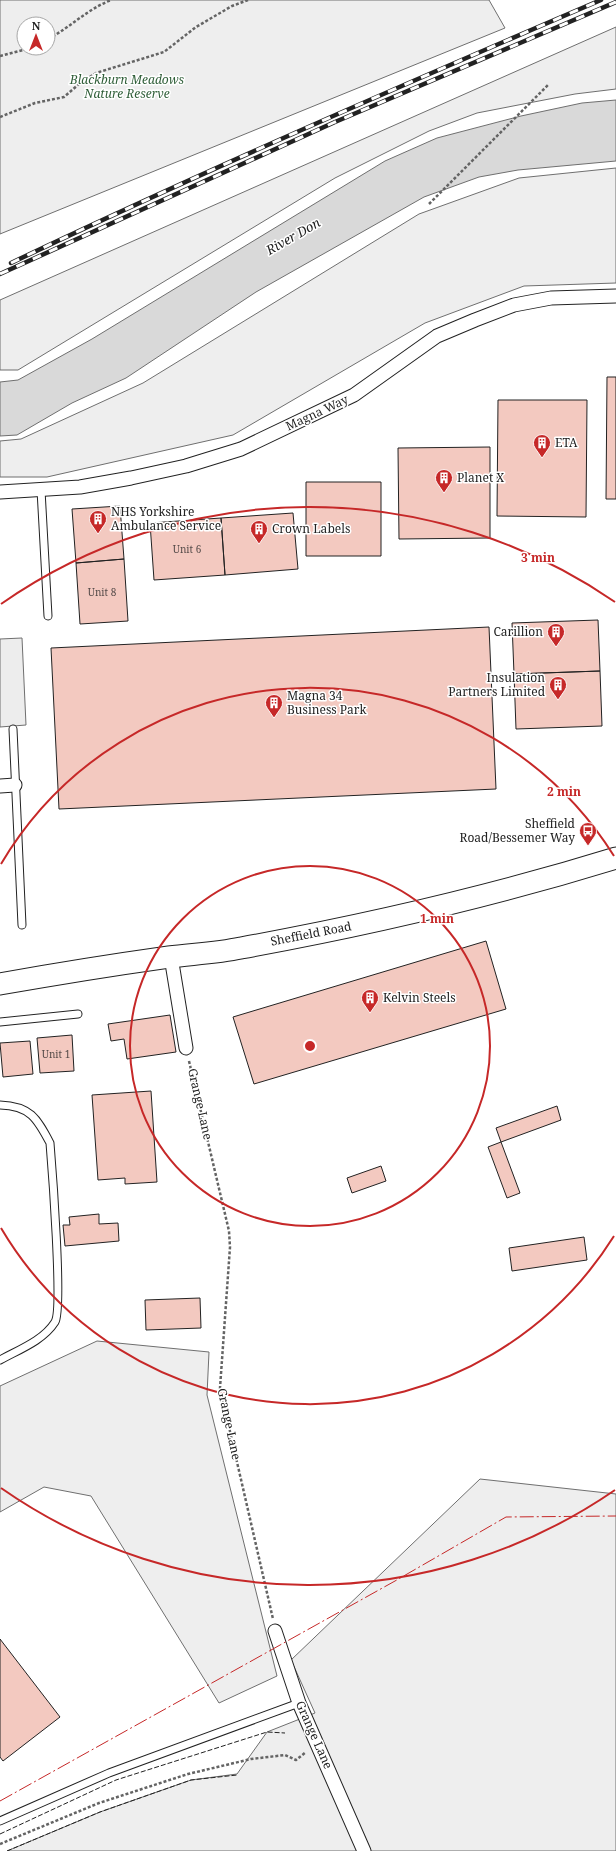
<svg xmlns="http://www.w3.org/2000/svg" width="616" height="1851" viewBox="0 0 616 1851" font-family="'Noto Serif',serif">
<rect width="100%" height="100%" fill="#fff"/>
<path fill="#eee" stroke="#6f6f6f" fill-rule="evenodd" d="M0 0H489L505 28 0 234ZM24 24H48V48H24Z
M616 27V89L575 94 477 113 429 131 335 178 18 370H0V300Z
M616 168V283L524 286 425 323 233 435 47 477H0V441L21 439 143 383 419 214 519 178Z
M97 1341 209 1352 207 1395 277 1676 219 1703 91 1496 44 1487 0 1512V1386Z
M480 1479 616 1494V1851H7L100 1812 191 1780 237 1774 267 1732 315 1713 291 1660Z"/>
<path fill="#ededed" stroke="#6f6f6f" d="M22 638 26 725 0 727V639Z"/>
<path fill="#d9d9d9" stroke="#6f6f6f" d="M616 100V161L518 170 479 177 424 197 256 292 126 378 72 403 17 435 0 436V382L18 380 92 339 385 161 437 138 521 116 582 103Z"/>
<path fill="#f3c9c0" stroke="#222" d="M607 377H616V499H606Z
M498 400H587L586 517 497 516Z
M490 447V538L399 539 398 448Z
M306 482H381V556H306Z
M120 506 124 559 76 563 72 509Z
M293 513 298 569 225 575 221 518Z
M221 518 225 575 154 580 150 523Z
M124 559 128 621 80 624 76 563Z
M598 620 600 671 514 674 512 623Z
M489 627 496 789 59 809 51 648Z
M600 671 602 726 516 729 514 674Z
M486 941 506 1009 254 1084 233 1017Z
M170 1015 176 1052 127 1059 124 1039 111 1041 108 1024Z
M72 1035 74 1071 40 1073 37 1038Z
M30 1041 33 1074 3 1077 0 1043Z
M151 1091 157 1182 125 1184V1178L98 1180 92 1095Z
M557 1106 561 1120 501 1142 496 1128Z
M501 1142 520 1193 507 1198 488 1147Z
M381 1166 386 1181 352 1193 347 1178Z
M99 1214V1224L118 1223 119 1241 65 1246 63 1225H70L69 1217Z
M584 1237 587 1260 512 1271 509 1248Z
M200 1298 201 1328 146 1330 145 1300Z
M0 1639 60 1717 3 1761 0 1757Z"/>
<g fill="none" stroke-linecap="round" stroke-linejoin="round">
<defs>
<path id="service" d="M41 490 48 616
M13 729 22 925
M0 1022 78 1014
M0 1105C30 1106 37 1118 50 1143 52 1167 63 1309 55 1322 43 1341 18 1350 0 1360
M0 1821 109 1773 299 1703"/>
<path id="minor" d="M0 492 80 487 131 478 186 466 241 449 354 395 437 336 475 320 514 305 551 298 616 296
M0 786 15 785
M171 957 186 1048
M275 1631 299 1703 364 1851"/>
<path id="primary" d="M0 984C56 974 112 965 169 957 193 954 217 953 241 948 368 925 493 896 616 858"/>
</defs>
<use href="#service" stroke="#222" stroke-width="9"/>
<use href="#minor" stroke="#222" stroke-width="15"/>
<use href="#primary" stroke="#222" stroke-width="23"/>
<path stroke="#646464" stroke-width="2.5" stroke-dasharray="3 2" stroke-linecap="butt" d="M48 39C71 27 86 10 111 0
M0 56 31 48
M0 117 35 103 64 97 79 84 96 73 164 52 196 27 232 6 248 0
M429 204 549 84
M189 1061 229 1231 230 1247 220 1388 273 1619
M0 1844 99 1803 188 1774 251 1759 285 1755 296 1760 306 1752"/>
<use href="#service" stroke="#fff" stroke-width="7"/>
<use href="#minor" stroke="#fff" stroke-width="13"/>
<use href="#primary" stroke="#fff" stroke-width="21"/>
<defs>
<path id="rail" d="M11 263C206 170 403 85 601 0
M0 274 335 122 616 2"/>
</defs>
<use href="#rail" stroke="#222" stroke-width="4.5"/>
<use href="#rail" stroke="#fff" stroke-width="3" stroke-dasharray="9" stroke-linecap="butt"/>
<path stroke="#222" stroke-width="1" stroke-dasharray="5 2" stroke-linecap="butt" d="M0 1834 116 1780 267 1732 285 1733
M7 1851 100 1812 191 1780 237 1775"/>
<path stroke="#c62828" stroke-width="1" stroke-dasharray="14 3 2 3" stroke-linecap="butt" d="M0 1801 395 1581 506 1517 616 1516"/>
</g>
<g fill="none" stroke="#c62828" stroke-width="2">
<circle cx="310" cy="1046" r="180"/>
<path d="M614 1236A359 359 0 0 1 1 1228M1 864A359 359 0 0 1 614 856"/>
<path d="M615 1490A539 539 0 0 1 1 1488M1 604A539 539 0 0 1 615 602"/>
</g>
<defs>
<symbol id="building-pin" viewBox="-11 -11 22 30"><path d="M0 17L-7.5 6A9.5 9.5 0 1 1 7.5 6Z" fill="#c62828" stroke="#fff"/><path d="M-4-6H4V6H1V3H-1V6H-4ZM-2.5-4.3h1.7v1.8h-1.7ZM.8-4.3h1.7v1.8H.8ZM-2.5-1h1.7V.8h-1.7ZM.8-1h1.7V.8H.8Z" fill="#fff"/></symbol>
<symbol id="bus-pin" viewBox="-11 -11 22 30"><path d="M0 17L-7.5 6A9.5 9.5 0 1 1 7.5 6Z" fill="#c62828" stroke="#fff"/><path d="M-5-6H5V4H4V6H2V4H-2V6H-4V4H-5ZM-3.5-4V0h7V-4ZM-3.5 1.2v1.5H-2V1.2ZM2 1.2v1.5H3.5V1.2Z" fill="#fff"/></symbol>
</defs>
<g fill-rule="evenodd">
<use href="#building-pin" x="532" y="433" width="20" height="27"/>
<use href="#building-pin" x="434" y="468" width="20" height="27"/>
<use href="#building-pin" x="88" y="509" width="20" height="27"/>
<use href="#building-pin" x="249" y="519" width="20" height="27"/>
<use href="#building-pin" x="546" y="622" width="20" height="27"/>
<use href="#building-pin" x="548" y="675" width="20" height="27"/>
<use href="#building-pin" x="264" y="693" width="20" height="27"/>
<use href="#bus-pin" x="578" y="821" width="20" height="27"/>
<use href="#building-pin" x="360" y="988" width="20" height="27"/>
</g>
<g text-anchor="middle" stroke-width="3" stroke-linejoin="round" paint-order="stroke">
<g font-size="10" fill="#564c4a">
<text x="187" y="553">Unit 6</text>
<text x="102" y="596">Unit 8</text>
<text x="56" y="1058">Unit 1</text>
</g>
<g font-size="12" font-style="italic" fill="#2f5e38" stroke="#fff">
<text x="127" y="84">Blackburn Meadows<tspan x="127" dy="14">Nature Reserve</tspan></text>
</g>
<g font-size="12" fill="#222" stroke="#fff">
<text transform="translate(317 413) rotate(-25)" y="4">Magna Way</text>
<text transform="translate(311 934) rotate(-11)" y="4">Sheffield Road</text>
<text transform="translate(200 1104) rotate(77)" y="4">Grange Lane</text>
<text transform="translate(229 1424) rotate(78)" y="4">Grange Lane</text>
<text transform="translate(314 1735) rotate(66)" y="4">Grange Lane</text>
</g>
<g font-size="12" fill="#222" stroke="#fff" text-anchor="start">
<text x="555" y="447">ETA</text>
<text x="457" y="482">Planet X</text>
<text x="111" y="516">NHS Yorkshire<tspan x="111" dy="14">Ambulance Service</tspan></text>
<text x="272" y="533">Crown Labels</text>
<text x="543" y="636" text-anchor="end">Carillion</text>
<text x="545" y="682" text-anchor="end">Insulation<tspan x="545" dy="14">Partners Limited</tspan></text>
<text x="287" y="700">Magna 34<tspan x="287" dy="14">Business Park</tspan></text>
<text x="575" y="828" text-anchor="end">Sheffield<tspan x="575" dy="14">Road/Bessemer Way</tspan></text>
<text x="383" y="1002">Kelvin Steels</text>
</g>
<g font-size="13" font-style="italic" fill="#222" stroke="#fff">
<text transform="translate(293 236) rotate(-30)" y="5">River Don</text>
</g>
</g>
<circle cx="310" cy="1046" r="6" fill="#c62828" stroke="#fff" stroke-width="2"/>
<g font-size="12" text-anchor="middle" font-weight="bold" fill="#c62828" stroke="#fff" stroke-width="3" stroke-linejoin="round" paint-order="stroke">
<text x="538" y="562">3 min</text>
<text x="564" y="796">2 min</text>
<text x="437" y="923">1 min</text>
</g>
<g transform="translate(36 36)"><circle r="19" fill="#ffffff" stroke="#a7a7a7"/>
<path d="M0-3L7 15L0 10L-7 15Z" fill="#c62828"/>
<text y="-6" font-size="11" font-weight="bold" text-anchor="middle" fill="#222222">N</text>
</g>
</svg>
